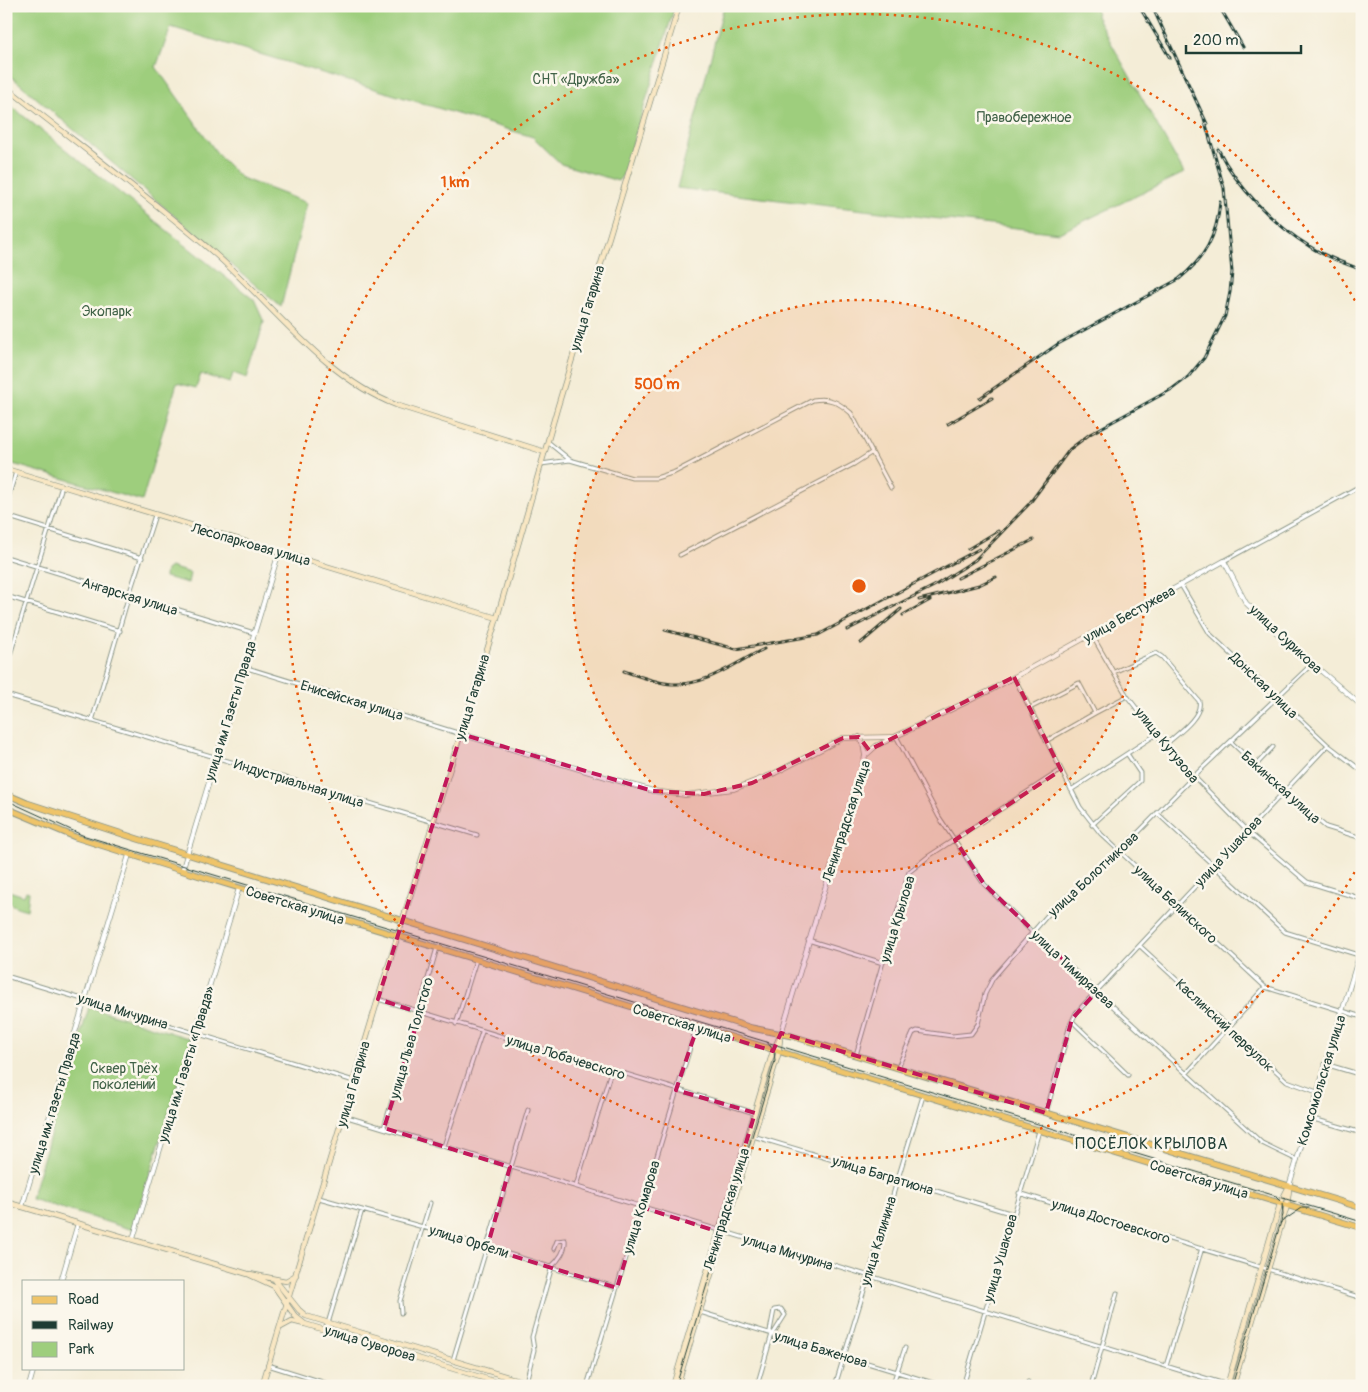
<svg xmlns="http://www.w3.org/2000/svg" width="1368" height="1392" viewBox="0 0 1368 1392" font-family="Pangolin,sans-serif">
<rect width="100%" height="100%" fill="#fbf7ec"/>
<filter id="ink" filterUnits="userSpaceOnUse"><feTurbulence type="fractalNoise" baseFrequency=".02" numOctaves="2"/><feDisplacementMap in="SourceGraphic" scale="10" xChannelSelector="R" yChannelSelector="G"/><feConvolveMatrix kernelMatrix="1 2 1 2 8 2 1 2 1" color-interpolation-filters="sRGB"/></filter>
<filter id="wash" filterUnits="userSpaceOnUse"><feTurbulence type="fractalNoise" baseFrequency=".0096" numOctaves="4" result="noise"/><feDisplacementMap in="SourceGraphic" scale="20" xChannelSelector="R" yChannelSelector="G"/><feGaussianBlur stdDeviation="1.12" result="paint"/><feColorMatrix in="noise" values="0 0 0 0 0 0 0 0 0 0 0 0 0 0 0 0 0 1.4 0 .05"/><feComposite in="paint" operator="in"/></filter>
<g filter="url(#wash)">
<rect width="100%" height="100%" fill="#f4edd7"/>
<path fill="#9ece7d" stroke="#5e8658" d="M6 6H675L623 175 618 181 561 164 533 137 171 27 156 67 219 156 241 178 307 203 281 307 6 72Z
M724 6H1097L1096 16 1184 173 1059 233 677 188Z
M6 102 254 300 264 322 247 378 233 373 230 383 201 374 196 388 177 383 142 501 6 462Z
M170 567 190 573 188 583 165 577 166 570Z
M6 890 24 896 26 891 29 892 27 910C13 906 6 905 6 890Z
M89 1007 191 1039 133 1230 31 1199Z"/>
</g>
<g filter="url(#ink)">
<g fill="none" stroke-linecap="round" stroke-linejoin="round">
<defs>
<path id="minor" d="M548 442 570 460 632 478H656L675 472 813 400C830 397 838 402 851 413L891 488
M541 464 570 460
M6 504 16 472
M6 516 142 558
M680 555 854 464 871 453
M6 557 254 633
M1224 561 1362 485
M1181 585 1210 634 1328 745 1362 771
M6 596 120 631
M1092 635 1127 696 1172 754 1247 831 1307 882 1362 899
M244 667 461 734
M6 668 62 486
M1114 672 1156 653 1162 657 1199 701C1203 717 1176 735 1165 745
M1014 677 1080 807 1101 834 1265 987 1362 1017
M6 695 477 835
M1030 708 1079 683 1095 713 1127 696
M92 721 129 595 155 515
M896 736 939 817 984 884 1032 932 1262 1143 1297 1160
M1046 741 1095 713
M1231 742 1284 792 1326 827 1362 838
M1256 765 1273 747
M1071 790 1157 734
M1157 813 1285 932 1362 956
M1092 825 1140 781V773L1128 755
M808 940 883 963
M1140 946 1287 1081 1317 1092
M6 976 354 1081
M378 999 755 1113
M1072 1021 1128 1075
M456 1024 476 960
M856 1055 909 872 929 856 1061 770
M1325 1064 1362 1075
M898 1067 913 1033 917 1031 952 1036 971 1034 978 1024 985 994 993 978 1052 910 1120 851 1193 777 1312 664
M1187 1073 1265 987
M1046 1113 1070 1025 1076 1013 1328 745
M344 1116 1228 1385
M1310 1118 1362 1133
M384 1128 437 948
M753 1136 1013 1214
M444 1146 482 1032
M576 1186 611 1071
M1019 1193 1362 1298
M319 1198 423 1227 617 1288
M700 1312 943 1386
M401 1313 400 1301 430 1203
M326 1330 362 1210
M453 1360 528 1110
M268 1365 335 1386
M1166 1366 1202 1248
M526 1382 534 1350 532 1337 552 1266C559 1260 566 1250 565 1240L557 1241 554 1249
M587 1386 696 1028
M757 1386 772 1334 770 1331 774 1310 781 1309 785 1315 773 1334
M835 1386 923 1096
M892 1386 905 1348
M963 1386 1039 1131
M1028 1386V1382
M1091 1386 1117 1293"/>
<path id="tertiary" d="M461 734 653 791 685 795 734 789 773 774 843 738 892 737
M859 737 863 743 865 756
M182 871 279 552
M781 1034 865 756 876 746 989 691 1224 561 1246 603 1278 634 1362 706
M1289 1186 1362 946
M22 1207 129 855
M133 1239 239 888
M61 1281 78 1223
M29 1386 34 1368"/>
<path id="secondary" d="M6 87C75 142 147 195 214 253 270 302 325 378 396 405L545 452
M6 469 497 618
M6 1202 248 1274 274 1286 295 1316 305 1324 510 1386
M250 1274 286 1281 296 1275
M275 1280 299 1310 306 1316 538 1386
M281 1327 292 1321 304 1324
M262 1386 378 999 497 618 557 409 679 6
M673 1386 773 1051 781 1034
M677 1386 778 1055 780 1040
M1227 1386 1280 1204 1289 1186
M1233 1386 1287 1206 1289 1190"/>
<path id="primary" d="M6 794 27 803 138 839 752 1028 792 1036 1362 1208
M6 808 75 837 177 869 1362 1228"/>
</defs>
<use href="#minor" stroke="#8a9586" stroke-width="5"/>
<use href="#tertiary" stroke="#8a9586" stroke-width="5.5"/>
<use href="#secondary" stroke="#8a9586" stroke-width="6"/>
<use href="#primary" stroke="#8a9586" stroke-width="7"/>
<use href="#minor" stroke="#fff" stroke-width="3"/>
<use href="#tertiary" stroke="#fff" stroke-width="4"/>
<use href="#secondary" stroke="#f9e7c3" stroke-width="4.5"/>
<use href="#primary" stroke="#efc469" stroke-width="5"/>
<path stroke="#1f3d34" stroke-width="1" d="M6 800 82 835 1362 1222
M1280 1223 1302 1208H1309
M676 1386 775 1061 774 1051 767 1042
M1232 1386 1283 1215 1282 1203 1274 1195"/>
<defs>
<path id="rail" d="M1139 6 1170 58
M1152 6 1207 124
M1219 6 1243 47
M1218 149C1237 187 1273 224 1309 246 1325 257 1344 263 1362 270
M980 398 1058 344 1179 279C1205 258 1217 236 1220 202
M948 424 992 398
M968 549 998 531
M958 578 1033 540
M919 600 979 585 996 577
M903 615 930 600
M665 630 736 649 818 635 979 549
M847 630 934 586 975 560 1029 504 1070 449 1090 434 1172 389 1188 377 1204 358 1225 316 1230 292 1232 272 1224 188 1204 118
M861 643 901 609
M624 671C639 676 656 683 672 684 707 686 734 663 764 649"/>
</defs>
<use href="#rail" stroke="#1f3d34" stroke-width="3"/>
<use href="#rail" stroke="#fbf7ec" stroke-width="1" stroke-dasharray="4" stroke-linecap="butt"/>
</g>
</g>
<path fill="#c2185b" fill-opacity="0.2" stroke="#c2185b" stroke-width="4" stroke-dasharray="10 6" stroke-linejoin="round" d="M1014 677 1061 770 955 840 984 884 1097 991 1072 1019 1046 1113 781 1033 773 1051 697 1028 676 1090 755 1113 719 1232 641 1207 617 1288 487 1248 510 1167 384 1128 420 1013 378 999 461 734 653 791 704 794 752 783 843 738 859 737 869 750Z"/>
<circle cx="859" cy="586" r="286" fill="#e8590c" fill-opacity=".12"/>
<g fill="none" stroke="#e8590c" stroke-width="2.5" stroke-dasharray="2.5 5">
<circle cx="859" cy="586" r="286"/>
<path d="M1362 859A572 572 0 1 1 1362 313"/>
</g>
<g text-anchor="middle" stroke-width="5" stroke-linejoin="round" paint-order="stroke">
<g font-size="14" fill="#3f6146" stroke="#fbf7ec">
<text x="576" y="84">СНТ «Дружба»</text>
<text x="1024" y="122">Правобережное</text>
<text x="107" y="316">Экопарк</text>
<text x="124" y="1073">Сквер Трёх<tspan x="124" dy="16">поколений</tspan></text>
</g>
<g font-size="14" fill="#1f3d34" stroke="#fbf7ec">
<text transform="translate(587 308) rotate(-73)" y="5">улица Гагарина</text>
<text transform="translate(251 544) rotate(16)" y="5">Лесопарковая улица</text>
<text transform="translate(130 596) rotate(17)" y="5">Ангарская улица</text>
<text transform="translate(1129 614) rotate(-29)" y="5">улица Бестужева</text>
<text transform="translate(1286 639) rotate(43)" y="5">улица Сурикова</text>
<text transform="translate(1264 685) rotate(44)" y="5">Донская улица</text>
<text transform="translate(472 697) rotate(-73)" y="5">улица Гагарина</text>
<text transform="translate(352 700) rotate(17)" y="5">Енисейская улица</text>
<text transform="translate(230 711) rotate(-73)" y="5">улица им Газеты Правда</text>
<text transform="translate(1167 745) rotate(51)" y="5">улица Кутузова</text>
<text transform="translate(299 783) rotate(17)" y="5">Индустриальная улица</text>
<text transform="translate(1281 787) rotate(42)" y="5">Бакинская улица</text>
<text transform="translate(846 821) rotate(-72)" y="5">Ленинградская улица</text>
<text transform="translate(1228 851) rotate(-47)" y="5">улица Ушакова</text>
<text transform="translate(1093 874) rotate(-43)" y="5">улица Болотникова</text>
<text transform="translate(1176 904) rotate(43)" y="5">улица Белинского</text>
<text transform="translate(295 905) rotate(17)" y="5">Советская улица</text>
<text transform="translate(897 919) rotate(-73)" y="5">улица Крылова</text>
<text transform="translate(1073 969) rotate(43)" y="5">улица Тимирязева</text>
<text transform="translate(123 1011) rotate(17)" y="5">улица Мичурина</text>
<text transform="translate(682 1023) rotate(17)" y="5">Советская улица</text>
<text transform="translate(1225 1025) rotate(43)" y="5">Каслинский переулок</text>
<text transform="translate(411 1038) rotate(-74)" y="5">улица Льва Толстого</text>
<text transform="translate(566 1057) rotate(17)" y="5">улица Лобачевского</text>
<text transform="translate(186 1064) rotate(-73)" y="5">улица им. Газеты «Правда»</text>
<text transform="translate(1321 1080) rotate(-73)" y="5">Комсомольская улица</text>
<text transform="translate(353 1084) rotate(-74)" y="5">улица Гагарина</text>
<text transform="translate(54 1103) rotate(-73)" y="5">улица им. газеты Правда</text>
<text transform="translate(883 1175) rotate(17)" y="5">улица Багратиона</text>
<text transform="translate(1199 1179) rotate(17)" y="5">Советская улица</text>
<text transform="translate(641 1207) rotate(-73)" y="5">улица Комарова</text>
<text transform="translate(726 1209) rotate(-73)" y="5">Ленинградская улица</text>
<text transform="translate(1111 1221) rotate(17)" y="5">улица Достоевского</text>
<text transform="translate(469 1241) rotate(17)" y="5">улица Орбели</text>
<text transform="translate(878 1241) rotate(-73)" y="5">улица Калинина</text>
<text transform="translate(788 1252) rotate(17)" y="5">улица Мичурина</text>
<text transform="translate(1000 1258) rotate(-74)" y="5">улица Ушакова</text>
<text transform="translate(370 1343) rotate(17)" y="5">улица Суворова</text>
<text transform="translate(821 1349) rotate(17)" y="5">улица Баженова</text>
</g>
<g font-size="16" letter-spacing="1" fill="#1f3d34" stroke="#fbf7ec">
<text x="1152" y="1149">ПОСЁЛОК КРЫЛОВА</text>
</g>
</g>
<circle cx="859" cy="586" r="8" fill="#e8590c" stroke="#fbf7ec" stroke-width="2.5"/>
<g font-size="15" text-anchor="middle" font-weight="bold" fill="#e8590c" stroke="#fbf7ec" stroke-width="5" stroke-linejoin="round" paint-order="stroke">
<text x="455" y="187">1 km</text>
<text x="657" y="389">500 m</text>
</g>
<rect width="1368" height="1392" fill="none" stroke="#fbf7ec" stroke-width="25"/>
<rect x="22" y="1280" width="162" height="90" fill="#fbf7ec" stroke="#a3ada2"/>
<rect x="32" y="1296" width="25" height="8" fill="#efc469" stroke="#a3ada2"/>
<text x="68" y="1304" font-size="15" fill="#1f3d34">Road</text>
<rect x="32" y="1321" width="25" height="8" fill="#1f3d34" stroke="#a3ada2"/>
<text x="68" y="1330" font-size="15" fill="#1f3d34">Railway</text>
<rect x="32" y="1342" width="25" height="15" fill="#9ece7d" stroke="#a3ada2"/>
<text x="68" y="1354" font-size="15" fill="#1f3d34">Park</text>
<path d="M1186 45v8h115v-8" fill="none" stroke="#1f3d34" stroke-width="2.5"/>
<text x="1193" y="45" font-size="15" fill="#1f3d34" stroke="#fbf7ec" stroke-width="4" paint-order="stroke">200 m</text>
</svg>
